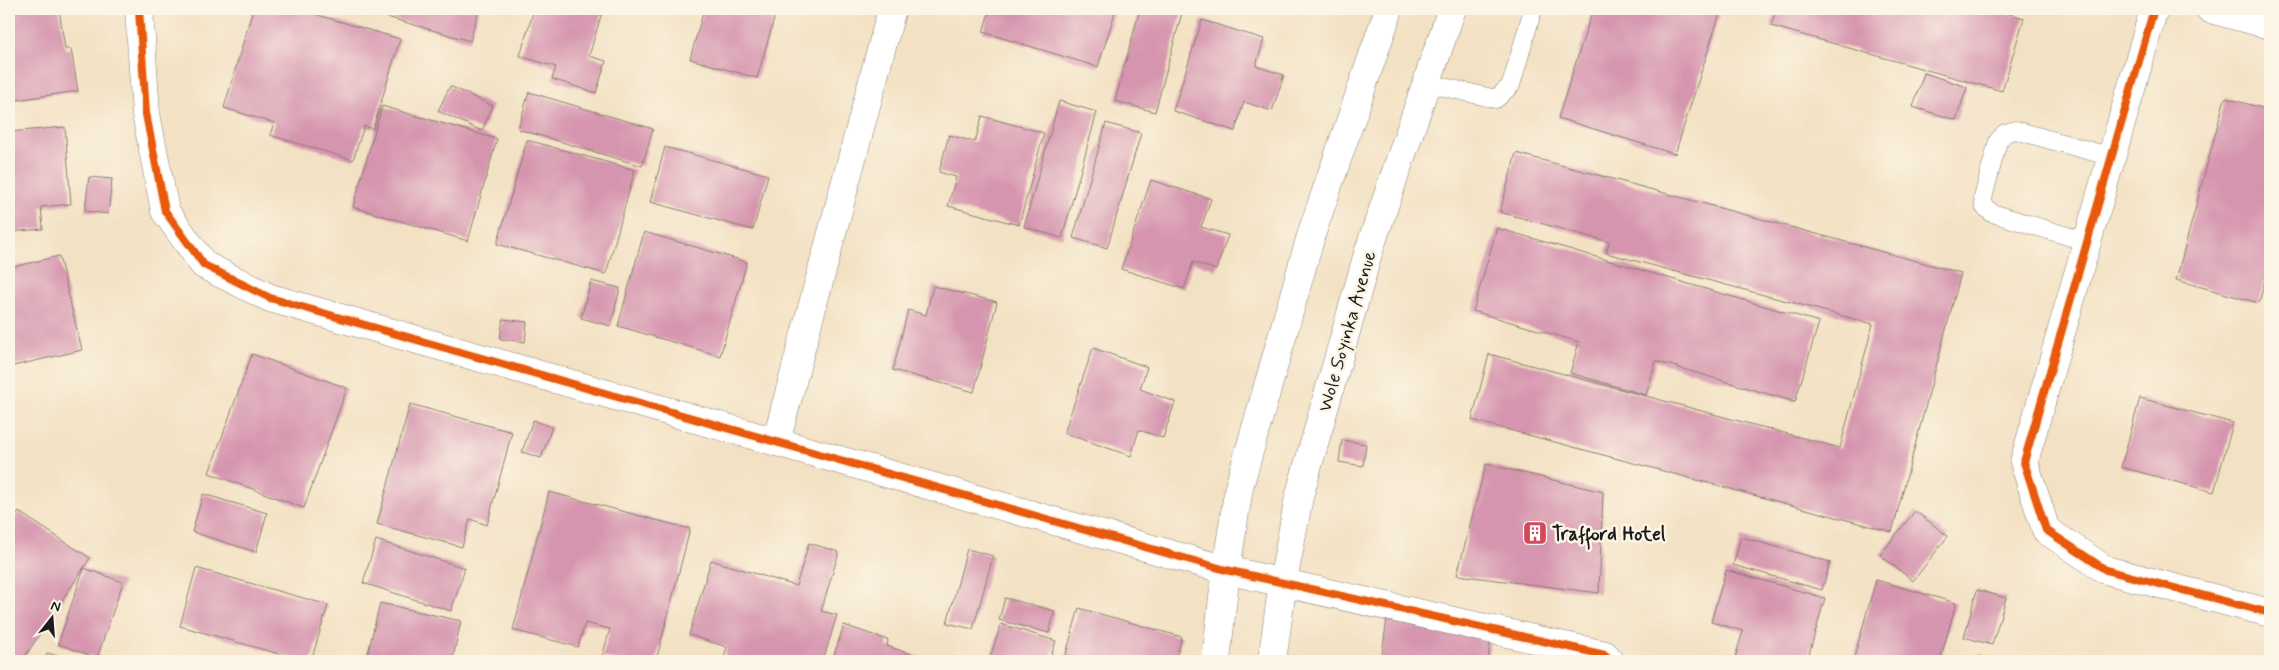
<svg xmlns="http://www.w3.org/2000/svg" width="2279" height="670" viewBox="0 0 2279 670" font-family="Mynerve,sans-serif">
<rect width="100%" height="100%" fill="#fcf5e5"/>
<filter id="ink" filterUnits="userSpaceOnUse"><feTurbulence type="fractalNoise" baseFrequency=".02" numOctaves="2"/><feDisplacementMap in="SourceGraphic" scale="10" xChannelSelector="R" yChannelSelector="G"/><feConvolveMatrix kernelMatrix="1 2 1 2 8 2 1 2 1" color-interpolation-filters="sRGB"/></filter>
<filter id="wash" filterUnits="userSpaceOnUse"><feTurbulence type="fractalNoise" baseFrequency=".0096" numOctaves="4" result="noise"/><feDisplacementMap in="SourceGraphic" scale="20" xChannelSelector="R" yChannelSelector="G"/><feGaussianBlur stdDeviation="1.12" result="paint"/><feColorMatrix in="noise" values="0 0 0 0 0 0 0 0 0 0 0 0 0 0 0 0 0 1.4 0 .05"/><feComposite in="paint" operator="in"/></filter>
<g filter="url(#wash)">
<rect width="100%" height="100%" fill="#f3e1c3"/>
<g id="blocks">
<path fill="#d695af" d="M9 9H59L65 49H71L78 91 9 101Z
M253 9H297L400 39 373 129 364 126 353 160 270 135 274 123 224 108Z
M359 9H479L470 41Z
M534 9H603L589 56 606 61 596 93 552 79 556 67 520 56Z
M704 9H777L757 78 690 59Z
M990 9H1116L1098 67 983 32Z
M1140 9H1183L1155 112 1115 101Z
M1593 9 1721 10 1675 154 1558 118Z
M1776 9H1992L2024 18 2002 91 1771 26Z
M1202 20 1264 39 1256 66 1284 75 1272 111 1244 102 1235 131 1173 111Z
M1924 73 1967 87 1956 120 1913 107Z
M450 86 493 106 482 131 438 111Z
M529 92 653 129 642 166 518 129Z
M2225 98 2270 110V171L2265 191 2270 192V261L2259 303 2176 280Z
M1059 101 1097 112 1062 238 1024 227Z
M382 106 497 139 468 241 353 207Z
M982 116 1044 133 1019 225 948 206 956 177 939 172 949 135 975 142Z
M1106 123 1141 133 1107 248 1073 238Z
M65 127 71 204 41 207 43 229 9 232V132Z
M527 140 635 170 606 274 497 244Z
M665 147 768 175 753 230 650 202Z
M1516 153 1961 273 1892 532 1472 420 1489 354 1840 448 1873 324 1606 253 1609 242 1500 212Z
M89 177 112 179 108 214 85 211Z
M1151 180 1211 199 1201 227 1228 235 1216 270 1193 262 1184 289 1121 269Z
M1497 228 1819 322 1795 402 1656 361 1646 395 1570 373 1579 342 1473 311Z
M644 232 747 262 720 356 618 326Z
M59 256 82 350 9 367V268Z
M591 281 620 288 611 326 581 318Z
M933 286 997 302 974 392 893 370 908 310 926 315Z
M503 319 527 322 525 342 500 339Z
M1093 348 1147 367 1140 389 1175 402 1163 438 1139 430 1131 456 1064 433Z
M252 354 347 388 304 508 209 473Z
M2140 398 2233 423 2214 492 2121 467Z
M410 404 512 432 487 525 470 519 462 547 377 524Z
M533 420 552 427 541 458 522 452Z
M1342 440 1366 444 1363 466 1339 462Z
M1486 464 1603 492 1599 593 1457 575Z
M549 492 690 529 656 661H620L602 657 610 629 585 623 578 647 513 630Z
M203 494 267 513 256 552 192 532Z
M1915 511 1948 536 1913 581 1880 555Z
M19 512 90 558 22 661H9V527Z
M1741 537 1830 562 1822 590 1733 565Z
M376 540 465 568 451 611 363 583Z
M809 543 839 552 821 611 837 615 823 661H723L727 647 689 635 711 560 796 586Z
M967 549 993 556 973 629 947 623Z
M84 568 123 582 97 658 58 644Z
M196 568 328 605 311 661H304L180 626Z
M1726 570 1825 598 1807 661H1734L1743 631 1711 622Z
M1876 580 1956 603 1940 661H1853Z
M1977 590 2006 598 1992 645 1964 637Z
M1005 598 1055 611 1049 633 999 620Z
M380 603 461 621 452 661H366Z
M1079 608 1182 637 1175 661H1064Z
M1387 619 1491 633 1488 661H1381Z
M1001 624 1056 641 1049 661H989Z
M844 625 888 640 887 646 932 661H832Z
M47 653 76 661H45Z
M1978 656 1997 661H1977Z"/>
</g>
</g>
<g filter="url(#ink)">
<use href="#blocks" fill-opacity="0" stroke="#887e70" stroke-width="1"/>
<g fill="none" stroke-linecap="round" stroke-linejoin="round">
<defs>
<path id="lane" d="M1427 83 1496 99 1511 85 1533 9
M2087 242 1992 213 1984 206 1983 198 1998 141 2005 133 2015 130 2112 157"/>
<path id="street" d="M139 9 146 114 165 211 204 265 270 298 1226 570 1605 655 1610 661
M2154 9 2024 462 2046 530 2106 570 2270 613
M2210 9 2270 25
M776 442 892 9
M1216 661 1226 570 1239 487 1312 232 1389 9
M1272 661 1283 582 1299 497 1369 250 1452 9"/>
</defs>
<use href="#lane" stroke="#887e70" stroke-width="19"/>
<use href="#street" stroke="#887e70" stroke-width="29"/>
<use href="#lane" stroke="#fff" stroke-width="18"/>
<use href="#street" stroke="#fff" stroke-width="28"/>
<defs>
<path id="cycleway" d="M139 9 146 114 165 211 204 265 270 298 1226 570 1605 655 1610 661
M2154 9 2024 462 2046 530 2106 570 2270 613"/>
</defs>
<use href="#cycleway" stroke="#fcf5e5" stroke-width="11"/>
<use href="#cycleway" stroke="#e8590c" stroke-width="8"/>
</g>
</g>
<defs>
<symbol id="building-square" viewBox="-11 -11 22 22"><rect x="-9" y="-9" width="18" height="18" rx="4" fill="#d1495b" stroke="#fcf5e5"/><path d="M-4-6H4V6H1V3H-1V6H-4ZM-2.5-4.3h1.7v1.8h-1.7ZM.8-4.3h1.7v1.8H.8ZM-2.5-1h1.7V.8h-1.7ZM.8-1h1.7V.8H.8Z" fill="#fff"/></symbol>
</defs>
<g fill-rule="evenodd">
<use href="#building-square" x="1521" y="519" width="28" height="28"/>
</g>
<g text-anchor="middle" stroke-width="5" stroke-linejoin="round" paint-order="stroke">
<g font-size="19" fill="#1c1c1c" stroke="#fcf5e5">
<text transform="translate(1346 331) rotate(-74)" y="7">Wole Soyinka Avenue</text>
</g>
<g font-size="19" font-weight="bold" fill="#1c1c1c" stroke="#fcf5e5" text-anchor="start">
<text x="1552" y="540">Trafford Hotel</text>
</g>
</g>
<rect width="2279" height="670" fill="none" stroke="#fcf5e5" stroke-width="30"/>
<g transform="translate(52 618) rotate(17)" stroke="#fcf5e5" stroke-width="4" paint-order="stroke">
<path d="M0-4L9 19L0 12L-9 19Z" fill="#1c1c1c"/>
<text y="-8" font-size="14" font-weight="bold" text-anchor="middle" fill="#1c1c1c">N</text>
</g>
</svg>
